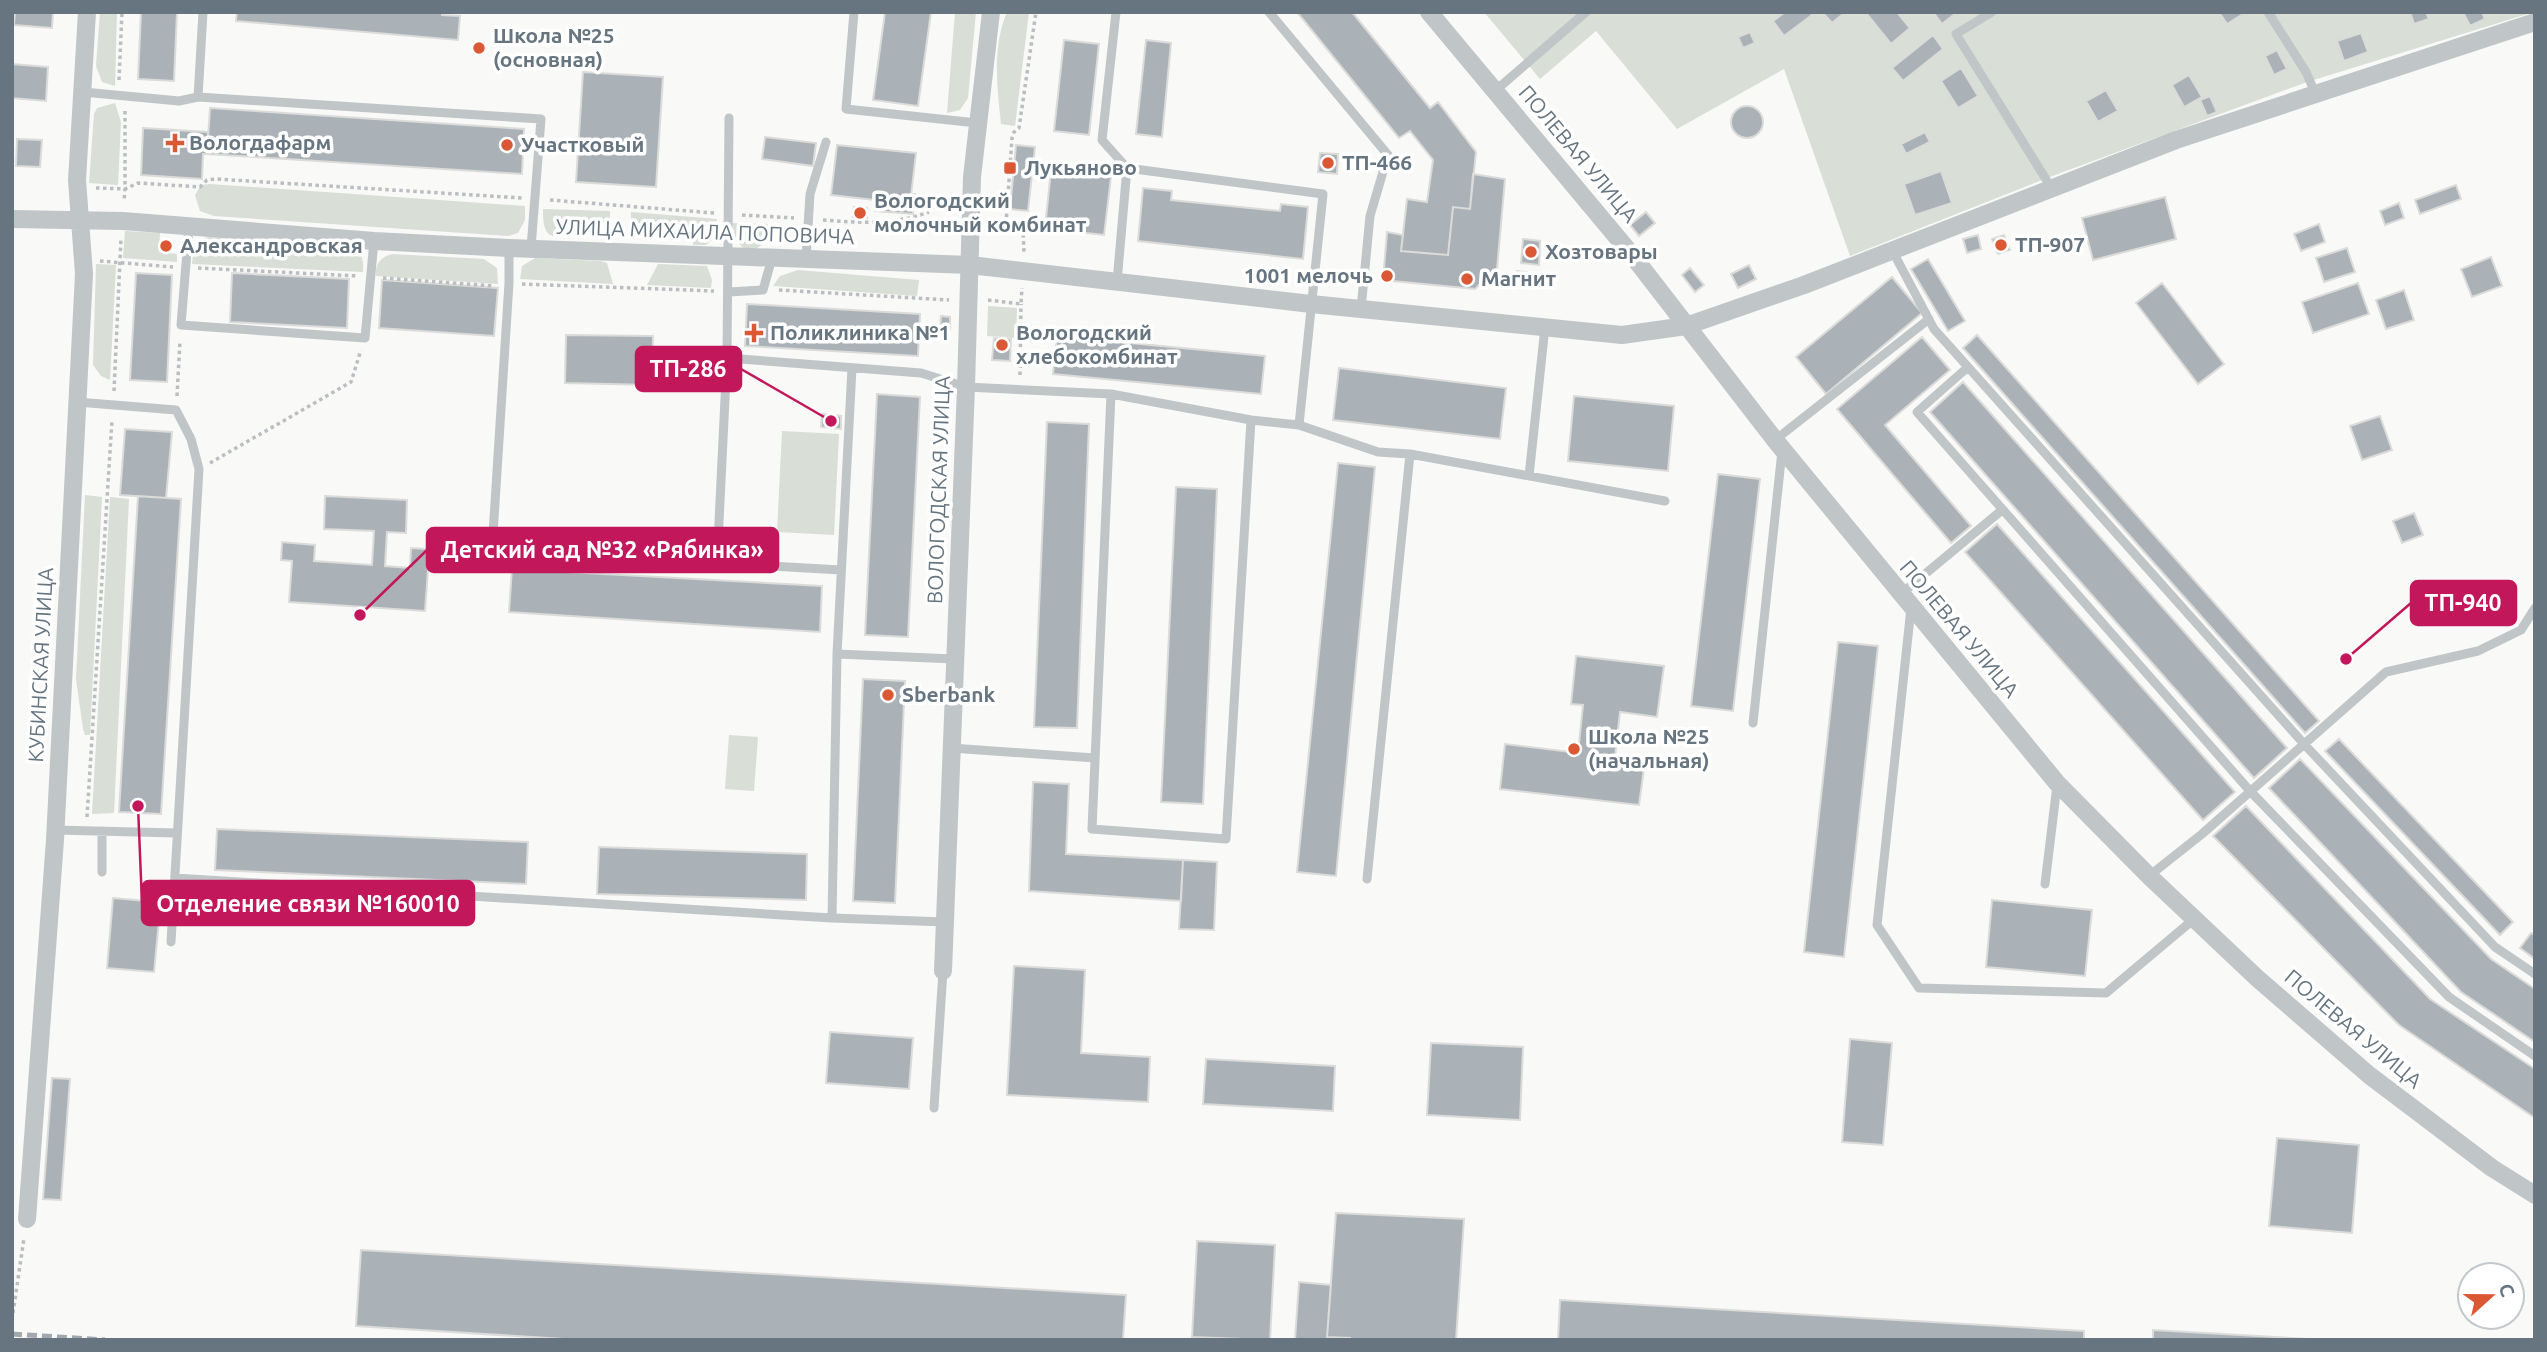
<svg xmlns="http://www.w3.org/2000/svg" width="2547" height="1352" viewBox="0 0 2547 1352" font-family="Ubuntu,sans-serif">
<rect width="100%" height="100%" fill="#f9f9f7"/>
<path fill="#d9ded6" d="M100 12H117L115 86 102 82 96 66Z
M955 12H976L968 98 960 110 947 113Z
M1007 12H1029L1015 126 1001 124C997 87 992 47 1007 12Z
M1484 12H2534L2307 82 2047 178 1850 256 1784 69 1677 129 1596 31 1540 79Z
M115 103 121 122 118 185 89 183 94 114 97 108Z
M210 184 525 206V220L518 233 508 236 214 216 200 211 195 195 201 185Z
M543 209 610 211V223H572L567 234C545 242 543 228 543 209Z
M631 212 717 219 716 237 706 245H693L692 227 631 223Z
M732 223 772 224 770 239 756 249H744L736 240Z
M125 231 160 233 159 252 177 254V262L123 258Z
M208 237 351 247C362 252 364 260 363 272L192 264 194 247 200 240Z
M392 254 484 259 497 268 498 284 376 276C375 265 380 257 392 254Z
M535 258 601 261 607 263 613 284 520 279 522 266Z
M96 264 116 265 110 380 101 376 93 365Z
M658 264 707 266 712 280 711 288 647 285Z
M798 270 919 280 917 296 773 286 780 276Z
M988 306 1017 308 1016 338 987 336Z
M782 431 839 434 834 535 777 532Z
M85 495 102 497 90 735H85L83 729 76 679Z
M110 497 129 499 114 813 92 814Z
M729 735 758 737 754 791 725 789Z"/>
<path fill="#aab2b7" stroke="#dbdbd9" stroke-width="2" d="M15 12H53L52 28 14 25Z
M141 12H177L174 81 138 79Z
M237 12H442V15L460 16 458 40 236 21Z
M885 12H931L918 106 873 100Z
M1297 12H1352L1430 108 1438 102 1476 152 1470 209 1453 207 1448 255 1401 251 1407 199 1427 202 1433 160 1410 131 1399 138Z
M1785 12H1810L1812 15 1784 36 1773 21Z
M1822 12H1841L1843 14 1832 23Z
M1897 12 1910 28 1891 44 1866 13Z
M1933 12H1956V13L1942 24Z
M2219 12H2242L2243 14 2227 24Z
M2410 12H2426L2429 19 2414 24Z
M2463 12H2482L2485 19 2470 26Z
M1750 32 1755 43 1743 48 1738 37Z
M2361 33 2368 52 2344 61 2337 41Z
M1933 35 1943 49 1903 81 1892 68Z
M1064 40 1099 44 1089 135 1054 131Z
M1146 40 1171 43 1162 137 1136 134Z
M2277 50 2287 69 2274 75 2265 56Z
M12 64 48 67 46 101 12 98Z
M1961 68 1978 96 1958 108 1941 81Z
M583 72 663 77 656 187 576 182Z
M2189 75 2202 97 2184 107 2172 85Z
M2106 90 2118 111 2098 122 2086 101Z
M2210 96 2217 112 2207 116 2200 100Z
M1731 122a16 16 0 1 1 32 0a16 16 0 1 1-32 0Z
M210 108 524 129 522 174 207 154Z
M143 128 208 132 207 154H203L202 179 141 175Z
M1925 132 1930 142 1906 154 1901 144Z
M765 137 816 143 813 166 762 159Z
M17 139 42 140 40 167 16 166Z
M837 145 916 153 910 204 831 195Z
M1016 145 1035 147 1028 211 1010 209Z
M1320 153 1338 154 1337 174 1318 172Z
M1051 170 1111 177 1104 235 1045 228Z
M1941 171 1952 203 1915 215 1904 184Z
M1473 174 1505 179 1497 269 1475 289 1383 280 1387 232 1403 235 1401 251 1448 255 1453 207 1470 209Z
M2456 185 2461 199 2420 214 2415 200Z
M1143 188 1172 191 1171 200 1280 211 1281 204 1308 207 1303 259 1138 241Z
M912 194H915L913 214 875 211V200L910 204Z
M2165 197 2176 239 2093 260 2082 218Z
M2399 203 2404 218 2385 225 2380 211Z
M854 207 867 208V218L853 217Z
M1646 212 1655 223 1639 236 1630 225Z
M2319 224 2325 242 2301 251 2294 234Z
M1978 235 1981 249 1967 253 1963 239Z
M2004 235 2010 250 1998 254 1992 239Z
M1523 239 1540 241 1539 265 1521 263Z
M2347 248 2355 272 2324 282 2316 258Z
M2491 257 2502 286 2472 297 2461 269Z
M1928 259 1965 321 1948 331 1911 269Z
M1749 265 1756 279 1738 288 1731 274Z
M1690 268 1704 285 1695 292 1682 275Z
M1517 271 1531 273 1530 282 1516 280Z
M136 273 172 275 167 382 130 380Z
M232 273 349 279 347 328 230 322Z
M1892 277 1922 313 1826 394 1796 357Z
M382 280 498 288 494 336 379 328Z
M2162 283 2224 364 2198 384 2136 303Z
M2358 283 2369 314 2313 333 2302 302Z
M2404 290 2414 320 2386 329 2376 300Z
M747 304 920 314 918 356 745 346Z
M941 316 950 317V330H940Z
M566 335 653 336 652 385 565 383Z
M1977 335 2319 721 2305 733 1963 348Z
M1057 336 1265 356 1261 394 1053 374Z
M1922 337 1950 370 1885 425 1971 526 1951 543 1837 409Z
M994 338 1011 339 1010 361 992 360Z
M1339 368 1506 388 1500 439 1333 420Z
M1963 382 2287 748 2254 778 1930 412Z
M877 394 920 397 908 637 865 635Z
M1574 396 1674 406 1668 471 1568 461Z
M822 414 841 416V429L821 427Z
M2380 416 2392 450 2362 460 2350 426Z
M1047 422 1089 424 1077 728 1034 727Z
M125 429 172 432 166 498 120 495Z
M1338 463 1375 467 1336 876 1297 872Z
M1718 474 1760 479 1733 711 1691 706Z
M1176 487 1217 489 1203 804 1161 802Z
M138 496 181 499 161 814 119 812Z
M325 496 407 500 406 533 387 532 385 566 410 568 411 548 441 550 439 571 428 570 425 611 289 602 292 561 281 560 282 542 315 545 314 561 372 565 374 531 324 529Z
M2414 513 2423 535 2402 543 2393 521Z
M1997 524 2235 792 2203 820 1965 552Z
M512 569 822 586 820 632 509 612Z
M1838 642 1878 646 1844 957 1804 952Z
M1576 656 1664 666 1657 717 1620 712 1615 757 1645 761 1639 805 1500 789 1505 744 1578 753 1583 705 1571 704Z
M863 679 905 681 895 903 853 901Z
M2339 739 2513 922 2500 935 2325 751Z
M2300 759 2491 959 2535 989V1042L2461 992 2269 788Z
M1033 782 1069 784 1066 854 1183 860 1181 901 1029 891Z
M2246 806 2430 999 2535 1069V1118L2399 1025 2213 836Z
M217 829 528 842 526 884 215 870Z
M599 847 807 854 806 900 597 894Z
M1183 860 1217 862 1214 930 1179 929Z
M113 898 146 901 145 920 159 921 154 972 107 968Z
M1992 900 2092 910 2085 976 1986 967Z
M2531 933 2535 935V959L2520 948Z
M1014 966 1085 970 1081 1053 1150 1057 1148 1102 1007 1095Z
M830 1032 913 1038 909 1089 826 1083Z
M1850 1039 1892 1043 1883 1145 1842 1142Z
M1431 1043 1523 1047 1520 1120 1427 1115Z
M1206 1059 1335 1066 1333 1111 1203 1104Z
M52 1078 70 1079 61 1200 43 1199Z
M2277 1138 2359 1145 2352 1233 2269 1226Z
M1336 1213 1464 1219 1456 1340H1350V1338L1327 1337Z
M1197 1241 1275 1245 1270 1340 1192 1337Z
M361 1250 1126 1295 1123 1340H580L356 1326Z
M1299 1282 1331 1285 1327 1337 1350 1338V1340H1295Z
M1560 1300 2084 1331V1340H1558Z
M2153 1330 2325 1340H2153Z"/>
<g fill="none" stroke-linecap="round" stroke-linejoin="round">
<path stroke="#bbbec0" stroke-width="3.5" stroke-dasharray="3.5 3.5" stroke-linecap="butt" d="M119 80 122 12
M125 111V189L138 183 200 187 207 180 216 179 522 198
M96 188 125 189 124 201
M550 200 714 213
M937 202 944 204
M742 215 794 218
M823 220C860 223 894 225 929 212
M1001 223 1023 229 1024 253
M1006 224 1012 138 1014 132 1019 128 1036 12
M100 261 173 267
M198 268 358 276
M383 278 494 286
M522 284 714 291
M779 290 949 300
M988 300 1021 304 1022 288
M1020 375 1021 304
M114 391 121 238
M177 396 180 341
M210 463 351 382 361 350
M87 817 112 420
M12 1320 24 1238"/>
<path stroke="#c0c5c8" stroke-width="9" d="M854 12 846 109 977 123
M1116 12 1102 140 1127 168
M1269 12 1388 155 1370 216 1361 309
M1992 12 1956 34 2052 189
M2268 12 2306 72 2316 95
M1495 91 1586 12
M83 92 179 101 198 97 541 119 531 248
M198 97 203 12
M729 118 727 358 921 373 966 387 1111 394 1251 420 1299 425 1323 194 1127 168 1117 282
M189 227 181 325 365 338 374 241
M509 248V283L492 550 841 570
M1893 252 1934 329 1968 367 2304 744 2495 947 2535 974
M806 259 810 194 826 142
M729 292 763 290 772 258
M1968 367 1917 412 2250 791 2449 997 2535 1056
M1111 394 1092 829 1226 839 1251 420
M77 402 176 410 191 439 199 469 171 942
M1299 425 1378 452 1410 454 1665 501
M1775 440 1929 319
M1529 476 1545 327
M717 563 727 358
M1901 594 2002 510
M1911 608 1877 925 1919 988 2106 993 2194 919
M837 654 954 659
M1753 723 1782 451
M951 748 1095 758
M55 830 176 833
M102 831V872
M2149 876 2202 834 2386 672 2478 651 2521 630 2535 608
M175 878 832 918 946 922
M1367 879 1410 454
M2045 884 2057 785
M832 918 837 654 852 368
M934 1108 943 971"/>
<path stroke="#c0c5c8" stroke-width="18" d="M1429 12 1632 255 1775 440 2057 783 2149 876 2257 978 2369 1075 2492 1168 2535 1195
M12 219 123 221 374 241 509 248 970 265 1311 304 1622 335 1686 326 1804 285 2176 140 2535 22
M943 971 966 387 972 177 991 12
M27 1219 55 840 84 274 77 180 87 12"/>
<path stroke="#a2a9ae" stroke-width="5" stroke-dasharray="10 5" stroke-linecap="butt" d="M12 1334 105 1340"/>
</g>
<g fill="#db5835" stroke="#fff" stroke-width="2.5">
<circle cx="479" cy="48" r="7"/>
<path d="M171.5 132.5h7v7h7v7h-7v7h-7v-7h-7v-7h7z"/>
<circle cx="507" cy="145" r="7"/>
<circle cx="1328" cy="163" r="7"/>
<rect x="1003" y="161" width="14" height="14" rx="3.5"/>
<circle cx="860" cy="213" r="7"/>
<circle cx="2001" cy="245" r="7"/>
<circle cx="166" cy="246" r="7"/>
<circle cx="1531" cy="252" r="7"/>
<circle cx="1387" cy="276" r="7"/>
<circle cx="1467" cy="279" r="7"/>
<path d="M750.5 322.5h7v7h7v7h-7v7h-7v-7h-7v-7h7z"/>
<circle cx="1002" cy="345" r="7"/>
<circle cx="888" cy="695" r="7"/>
<circle cx="1574" cy="749" r="7"/>
</g>
<g text-anchor="middle" stroke-width="7" stroke-linejoin="round" paint-order="stroke">
<g font-size="21" font-weight="bold" fill="#667580" stroke="#fff" text-anchor="start">
<text x="493" y="43">Школа №25<tspan x="493" dy="24">(основная)</tspan></text>
<text x="189" y="150">Вологдафарм</text>
<text x="521" y="152">Участковый</text>
<text x="1342" y="170">ТП-466</text>
<text x="1024" y="175">Лукьяново</text>
<text x="874" y="208">Вологодский<tspan x="874" dy="24">молочный комбинат</tspan></text>
<text x="2015" y="252">ТП-907</text>
<text x="180" y="253">Александровская</text>
<text x="1545" y="259">Хозтовары</text>
<text x="1373" y="283" text-anchor="end">1001 мелочь</text>
<text x="1481" y="286">Магнит</text>
<text x="770" y="340">Поликлиника №1</text>
<text x="1016" y="340">Вологодский<tspan x="1016" dy="24">хлебокомбинат</tspan></text>
<text x="902" y="702">Sberbank</text>
<text x="1588" y="744">Школа №25<tspan x="1588" dy="24">(начальная)</tspan></text>
</g>
<g font-size="21" fill="#667580" stroke="#fff">
<text transform="translate(1578 154) rotate(50)" y="7">ПОЛЕВАЯ УЛИЦА</text>
<text transform="translate(705 232) rotate(2)" y="7">УЛИЦА МИХАИЛА ПОПОВИЧА</text>
<text transform="translate(939 490) rotate(-88)" y="7">ВОЛОГОДСКАЯ УЛИЦА</text>
<text transform="translate(1959 629) rotate(50)" y="7">ПОЛЕВАЯ УЛИЦА</text>
<text transform="translate(41 665) rotate(-87)" y="7">КУБИНСКАЯ УЛИЦА</text>
<text transform="translate(2353 1029) rotate(40)" y="7">ПОЛЕВАЯ УЛИЦА</text>
</g>
</g>
<path fill="none" stroke="#c2185b" stroke-width="2.5" d="M831 421L741 369M360 615L427 550M2346 659L2411 603M138 806L142 903"/>
<g fill="#c2185b" stroke="#fff" stroke-width="2.5">
<circle cx="831" cy="421" r="7"/>
<circle cx="360" cy="615" r="7"/>
<circle cx="2346" cy="659" r="7"/>
<circle cx="138" cy="806" r="7"/>
</g>
<g fill="#c2185b" stroke="#c2185b" stroke-width="2.5">
<rect x="636" y="347" width="105" height="44" rx="7"/>
<rect x="427" y="528" width="351" height="44" rx="7"/>
<rect x="2411" y="581" width="105" height="44" rx="7"/>
<rect x="142" y="881" width="332" height="44" rx="7"/>
</g>
<g font-size="23" text-anchor="middle" font-weight="bold" fill="#fff">
<text x="688" y="377">ТП-286</text>
<text x="602" y="558">Детский сад №32 «Рябинка»</text>
<text x="2463" y="611">ТП-940</text>
<text x="308" y="912">Отделение связи №160010</text>
</g>
<rect width="2547" height="1352" fill="none" stroke="#667580" stroke-width="28"/>
<g transform="translate(2491 1296) rotate(69)"><circle r="33" fill="#ffffff" stroke="#c2c8cc" stroke-width="2"/>
<path d="M0-5L12 26L0 18L-12 26Z" fill="#db5835"/>
<text y="-10" font-size="19" font-weight="bold" text-anchor="middle" fill="#667580">С</text>
</g>
</svg>
